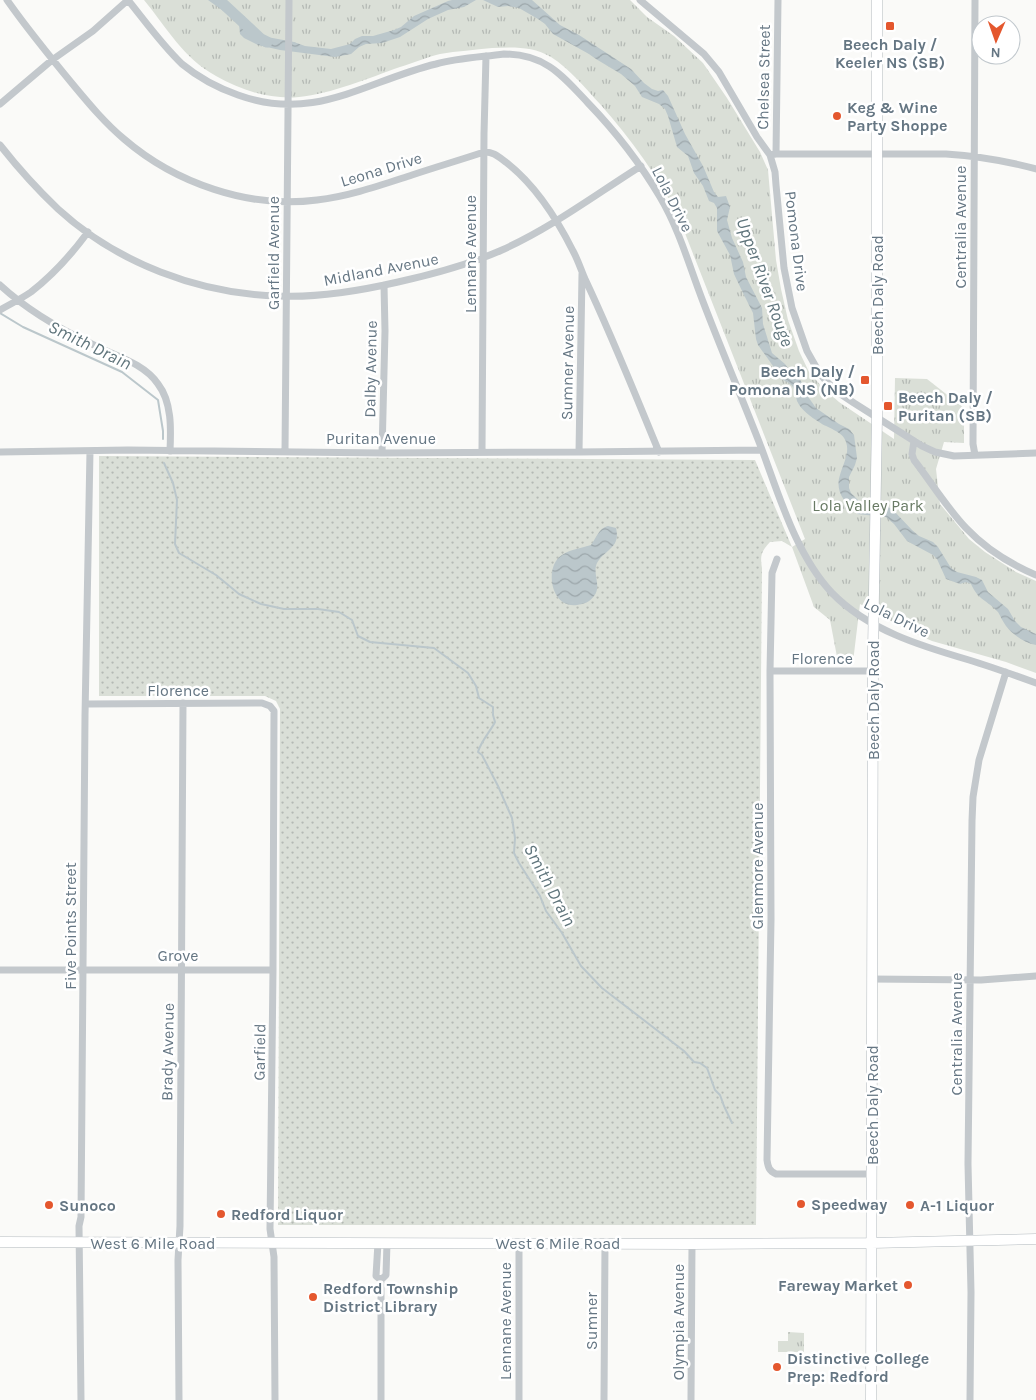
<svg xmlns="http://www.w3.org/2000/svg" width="1036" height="1400" viewBox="0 0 1036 1400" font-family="Karla,sans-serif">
<defs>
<pattern id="grass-dots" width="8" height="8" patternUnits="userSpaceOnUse" patternTransform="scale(1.25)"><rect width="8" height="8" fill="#dadfd7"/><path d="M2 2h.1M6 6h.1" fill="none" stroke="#b4b9b4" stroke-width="1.8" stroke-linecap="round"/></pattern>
<pattern id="park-tufts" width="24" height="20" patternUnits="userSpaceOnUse" patternTransform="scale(1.25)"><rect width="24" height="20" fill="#dadfd7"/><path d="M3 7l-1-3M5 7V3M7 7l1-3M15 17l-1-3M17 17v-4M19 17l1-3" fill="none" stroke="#b4b9b4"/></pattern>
<pattern id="water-waves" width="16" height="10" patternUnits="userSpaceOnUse" patternTransform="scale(1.25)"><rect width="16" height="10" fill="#bbc7cb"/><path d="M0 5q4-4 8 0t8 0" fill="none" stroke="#9ca6aa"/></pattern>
</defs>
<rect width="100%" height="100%" fill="#fafaf8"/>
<path fill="url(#grass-dots)" d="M99 456 755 460 792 547 782 541 770 542C761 552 760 555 762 568L756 1225H278L280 709 276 701 265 696H99Z"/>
<path fill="url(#park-tufts)" d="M144 0H630L647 17 674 36 703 63 727 98 760 152 768 170 776 260 781 289 788 320 799 351 809 372 823 388 839 402 894 439 895 378 927 379 964 408V443L944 442 936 469 940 504 969 539 985 552 1016 572 1036 581V673L1006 662 932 641 909 631 860 604 853 662H838L830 620 814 607 792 547 805 539 679 218C658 176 631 139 600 104 585 88 570 69 551 57 533 46 512 47 492 48 475 50 457 51 440 54 427 57 413 63 400 67 369 78 331 94 299 97 271 100 240 90 216 76 182 57 168 29 144 0Z
M788 1332 804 1333V1352H778V1341H788Z"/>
<path fill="url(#water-waves)" d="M208 0H223L245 17 246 27 249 31 262 36 294 42 305 46 331 49 350 44 355 39 362 36H373L394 30 401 27 414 16 448 1 452 0H476L464 7 448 10 428 19 400 37 382 43 366 44 359 47 351 54 335 57 280 50 258 45 244 38 240 34 239 24 229 15Z
M483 0H532L560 25 579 35 631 69 644 83 652 89 658 91 663 90 668 96 685 134 703 166 714 192 718 197 726 196 730 207 727 220 732 238 743 262 746 277 762 308 763 324 772 353 785 364 791 372 801 381 804 391 816 408 839 424 849 429 854 435 857 458 855 465 849 477V488L851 493 860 502 887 506 894 511 912 530 919 536 933 542 938 547 951 568 957 572 976 577 982 580 988 592 1008 609 1015 621 1021 627 1036 634V645C1025 643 1013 635 1006 626 1003 622 1001 617 998 612 987 600 978 600 971 584L966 582 960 584 946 579 937 559 933 555 907 541 894 524 886 517 857 514 856 509C843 504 835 489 840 475 843 464 850 453 846 442 843 431 827 428 819 422 811 417 801 410 797 401 796 397 795 391 793 387 790 382 778 378 774 374L773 366 758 345 756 339 753 313 743 293 734 274 730 255 717 231V208L714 203 709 201 703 186 694 173 688 156 677 147 668 116 665 109 659 104 642 97 635 86 621 74 596 59 589 54 553 34 545 24 538 19 519 8 508 6 498 7Z
M608 526 616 528C621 548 605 549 597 563 592 574 602 586 594 596 590 602 584 604 577 605 550 609 544 566 562 555 571 549 582 548 591 545 597 537 598 529 608 526Z"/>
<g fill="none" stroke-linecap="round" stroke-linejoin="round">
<path stroke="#bbc7cb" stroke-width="2" d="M0 313 23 327 122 372 158 400 163 431V439
M164 463 173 483 177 500 175 544 179 553 216 575 239 594 261 604 284 609H318L339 612 352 620 358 636 370 642 434 648 468 673 476 686 479 698 493 707V715L495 722C490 732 481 741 478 752L482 755 498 786 512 818 515 838 514 853 519 863 540 896 546 911 562 933 581 966 602 988 684 1051 694 1062 700 1063 707 1068 715 1090 720 1095 724 1106 732 1123"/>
<path stroke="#bbc7cb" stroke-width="11" d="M219 0 261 39 267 42"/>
<defs>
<path id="secondary" d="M0 1242 692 1244 872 1243 1036 1239
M871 1400 873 651 877 417V0"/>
</defs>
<use href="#secondary" stroke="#b3babf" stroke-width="11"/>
<path stroke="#c3c8cc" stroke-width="7" d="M7 0C28 30 51 58 75 87 90 105 105 123 124 139 175 183 249 209 317 200 350 196 381 185 412 175 436 167 460 160 484 152 493 151 500 158 507 163 536 186 557 219 573 251 578 260 581 270 585 279 612 336 635 394 659 452
M128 0C145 21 162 45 182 64 199 78 218 88 238 95 315 123 366 81 436 64 458 58 482 57 504 54 545 54 562 75 588 103 616 132 640 163 660 197 679 229 689 265 702 299 721 349 742 398 761 447 779 495 796 555 832 593 868 630 921 646 969 660 992 667 1014 675 1036 683
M640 0 704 54 719 72 757 137 770 155 775 172 776 185 784 268 792 308 807 351 820 374 826 381 839 393 854 403 922 446 935 452 954 456 1036 453
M0 104 52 60 93 31 128 0
M0 145C18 168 37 189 58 209 117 263 199 294 278 296 319 298 359 291 398 282 434 274 468 265 502 250 551 228 595 195 641 166
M776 154 778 0
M770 155 776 154H946C977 156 1007 161 1036 169
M0 285C26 309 58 328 90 343 112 355 143 362 158 384 172 402 171 429 170 451
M0 310C10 304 21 299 31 292 53 275 71 255 88 232
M914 441 912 454 914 460C931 482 947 508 966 528 985 548 1010 564 1036 575
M0 452 128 450 382 453 579 452 762 450
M285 452 289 0
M482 452 484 134 486 56
M579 452 582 274
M382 453 385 331 384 285
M975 455 973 444 975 0
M777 559 772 573 770 671 771 919 767 1160C768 1167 769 1171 776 1174H872
M770 671H873
M86 704 262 703 270 706 274 711 273 970 270 1229 274 1257 275 1400
M0 970H273
M871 979 981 980 1036 976
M378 1243 376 1276 381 1280 386 1275 387 1243
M81 1400 79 1226 81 1217 85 716 90 451
M179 1400 178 1260 180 1226 183 703
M381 1400V1280
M519 1400V1243
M604 1400 605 1243
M691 1400 692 1244
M970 1400 971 1292 968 1164 972 821 973 797 979 760 1006 672"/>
<use href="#secondary" stroke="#fff" stroke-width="10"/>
</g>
<g fill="#e4572e" stroke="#fff" stroke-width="2">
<rect x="885" y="21" width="10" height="10" rx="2.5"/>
<circle cx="837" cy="116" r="5"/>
<rect x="860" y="375" width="10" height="10" rx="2.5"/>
<rect x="883" y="401" width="10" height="10" rx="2.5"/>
<circle cx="801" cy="1204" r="5"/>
<circle cx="49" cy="1205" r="5"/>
<circle cx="910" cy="1205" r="5"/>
<circle cx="221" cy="1214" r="5"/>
<circle cx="908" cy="1285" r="5"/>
<circle cx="313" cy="1297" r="5"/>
<circle cx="777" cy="1367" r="5"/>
</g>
<g text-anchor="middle" stroke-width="5" stroke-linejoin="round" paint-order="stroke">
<g font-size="16" font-weight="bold" fill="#657683" stroke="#fff" text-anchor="start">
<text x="890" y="50" text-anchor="middle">Beech Daly /<tspan x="890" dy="18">Keeler NS (SB)</tspan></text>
<text x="847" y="113">Keg &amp; Wine<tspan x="847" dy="18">Party Shoppe</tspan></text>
<text x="855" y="377" text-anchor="end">Beech Daly /<tspan x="855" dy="18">Pomona NS (NB)</tspan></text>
<text x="898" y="403">Beech Daly /<tspan x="898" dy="18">Puritan (SB)</tspan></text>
<text x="811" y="1210">Speedway</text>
<text x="59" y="1211">Sunoco</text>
<text x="920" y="1211">A-1 Liquor</text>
<text x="231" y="1220">Redford Liquor</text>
<text x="898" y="1291" text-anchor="end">Fareway Market</text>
<text x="323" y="1294">Redford Township<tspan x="323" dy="18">District Library</tspan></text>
<text x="787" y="1364">Distinctive College<tspan x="787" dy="18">Prep: Redford</tspan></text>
</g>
<g font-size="16" fill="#657683" stroke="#fff">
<text transform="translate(763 77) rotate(-89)" y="6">Chelsea Street</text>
<text transform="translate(381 169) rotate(-17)" y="6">Leona Drive</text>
<text transform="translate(673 199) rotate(63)" y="6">Lola Drive</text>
<text transform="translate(960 227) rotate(-90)" y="6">Centralia Avenue</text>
<text transform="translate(797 241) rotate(83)" y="6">Pomona Drive</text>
<text transform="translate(273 253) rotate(-90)" y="6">Garfield Avenue</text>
<text transform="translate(470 254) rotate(-90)" y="6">Lennane Avenue</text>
<text transform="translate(381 269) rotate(-11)" y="6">Midland Avenue</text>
<text transform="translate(877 295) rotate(-90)" y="6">Beech Daly Road</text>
<text transform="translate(567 363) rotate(-89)" y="6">Sumner Avenue</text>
<text transform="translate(370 369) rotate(-89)" y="6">Dalby Avenue</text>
<text x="381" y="444">Puritan Avenue</text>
<text transform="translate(897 617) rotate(26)" y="6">Lola Drive</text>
<text x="822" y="664">Florence</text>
<text x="178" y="696">Florence</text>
<text transform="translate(873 700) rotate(-90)" y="6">Beech Daly Road</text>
<text transform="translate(757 866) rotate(-90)" y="6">Glenmore Avenue</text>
<text transform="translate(70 926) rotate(-90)" y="6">Five Points Street</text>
<text x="178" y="961">Grove</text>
<text transform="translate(956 1034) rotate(-90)" y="6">Centralia Avenue</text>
<text transform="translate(167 1052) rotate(-89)" y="6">Brady Avenue</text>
<text transform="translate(259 1052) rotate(-89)" y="6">Garfield</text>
<text transform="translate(872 1105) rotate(-90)" y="6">Beech Daly Road</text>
<text x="153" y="1249">West 6 Mile Road</text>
<text x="558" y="1249">West 6 Mile Road</text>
<text transform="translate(505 1321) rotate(-90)" y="6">Lennane Avenue</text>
<text transform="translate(591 1321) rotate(-90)" y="6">Sumner</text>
<text transform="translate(678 1322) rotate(-90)" y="6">Olympia Avenue</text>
</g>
<g font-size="16" fill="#687a64" stroke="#fff">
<text x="868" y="511">Lola Valley Park</text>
</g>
<g font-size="18" font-style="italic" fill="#60757c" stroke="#fff">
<text transform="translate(765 282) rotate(70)" y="6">Upper River Rouge</text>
<text transform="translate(90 345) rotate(26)" y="6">Smith Drain</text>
<text transform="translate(550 885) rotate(62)" y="6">Smith Drain</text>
</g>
</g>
<g transform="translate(996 40) rotate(182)"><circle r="24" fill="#ffffff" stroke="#c1c8cd"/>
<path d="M0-4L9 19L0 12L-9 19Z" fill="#e4572e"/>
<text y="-8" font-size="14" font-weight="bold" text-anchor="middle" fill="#657683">N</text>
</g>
</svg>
